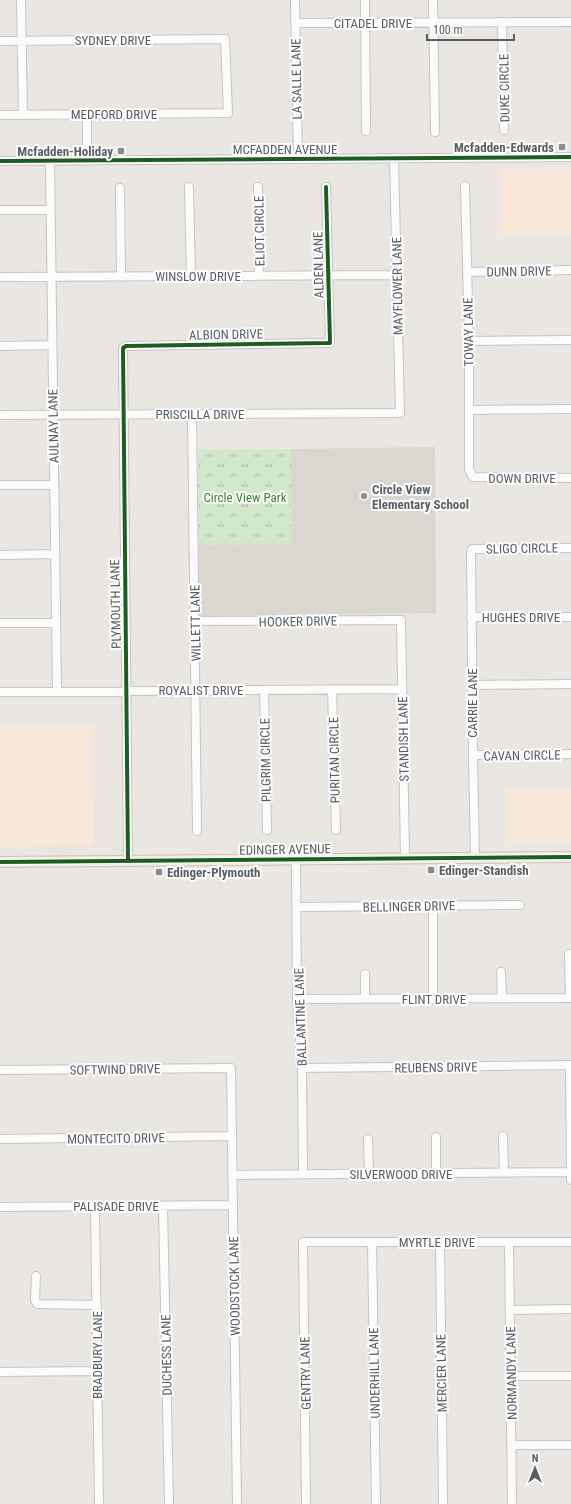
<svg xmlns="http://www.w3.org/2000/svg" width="571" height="1504" viewBox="0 0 571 1504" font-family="'Roboto Condensed',sans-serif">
<defs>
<pattern id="park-tufts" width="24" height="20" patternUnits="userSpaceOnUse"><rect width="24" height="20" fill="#d3e7cb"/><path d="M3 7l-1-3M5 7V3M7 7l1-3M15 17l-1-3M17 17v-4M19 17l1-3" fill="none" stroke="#aebea8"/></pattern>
</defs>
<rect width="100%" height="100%" fill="#eae6e2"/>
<path fill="#f6e9d9" d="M571 167V236L500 235 499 168Z
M0 725H93L94 846 0 847Z
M571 787V843H508L507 788Z"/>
<path fill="#dcd6d1" d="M435 447 436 613 199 616V545L292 543 291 449Z"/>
<path fill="url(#park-tufts)" d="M291 449 292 544 199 545 198 450Z"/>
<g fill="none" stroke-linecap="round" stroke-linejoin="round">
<defs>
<path id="minor" d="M21 0 23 115
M295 0 298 159
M365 0 366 131
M433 0 435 132
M502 22 504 130
M295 23 571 22
M0 41 225 39 228 113 0 115
M0 161 571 157
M50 161 57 691
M87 161V114
M465 186 469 341V469L473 477 571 478
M189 187 191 276
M258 187 259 276
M120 188 121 277
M0 210H50
M467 272 571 270
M0 277 396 275
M469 341 571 340
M0 346 52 345
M469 410 571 409
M192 414 197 831
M0 415 400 413 394 158
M0 485H54
M0 555 55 554
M471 617H571
M195 621 401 620 405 858
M0 623H56
M473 685 571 684
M264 690 267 830
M332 690 336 830
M0 692 402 689
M473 755 571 754
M475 858 473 755 471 552 472 549H475L571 548
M296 859 297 999 302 1068 303 1174
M128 861 123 348 126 346 330 343 326 187
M433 906V999
M297 907 520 905
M569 954 570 998
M501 972 502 998
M365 974V999
M297 999 571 998
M302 1068 570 1065 571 1180
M0 1070 231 1068 237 1504
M503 1136 504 1173
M436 1137V1173
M0 1139 232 1136
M368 1139 369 1174
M232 1175 571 1172
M163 1206 169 1504
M0 1207 233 1205
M95 1207 99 1504
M372 1242 376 1504
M440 1242 443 1504
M509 1242 512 1504
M36 1276 35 1300 37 1304 97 1305
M510 1310 571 1309
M0 1372 97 1371
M512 1376H571
M512 1445H571
M306 1504 303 1242H571"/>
<path id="major" d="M0 862 571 857"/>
</defs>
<use href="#minor" stroke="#c6c5c5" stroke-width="10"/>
<use href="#major" stroke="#d4c1ad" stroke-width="12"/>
<use href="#minor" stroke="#fcfbfb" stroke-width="8"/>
<use href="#major" stroke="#f2ede5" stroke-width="10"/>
<defs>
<path id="cycleway" d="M0 161 571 157
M128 861 123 348 126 346 330 343 326 187
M0 862 571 857"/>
</defs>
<use href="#cycleway" stroke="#fff" stroke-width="6"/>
<use href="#cycleway" stroke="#1b5e20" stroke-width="4"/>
</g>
<g fill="#8b8e8f" stroke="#fff" stroke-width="1.5">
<rect x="558" y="143" width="8" height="8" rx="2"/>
<rect x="117" y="147" width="8" height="8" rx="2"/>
<circle cx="364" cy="496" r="4"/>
<rect x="427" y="866" width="8" height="8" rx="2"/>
<rect x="155" y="868" width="8" height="8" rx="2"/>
</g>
<g text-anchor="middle" stroke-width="4" stroke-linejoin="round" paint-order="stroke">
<g font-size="13" fill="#585e62" stroke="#fff">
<text x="373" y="28">CITADEL DRIVE</text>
<text x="113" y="45">SYDNEY DRIVE</text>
<text transform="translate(296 79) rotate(-91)" y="5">LA SALLE LANE</text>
<text transform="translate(504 88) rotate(-91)" y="5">DUKE CIRCLE</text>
<text x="114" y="119">MEDFORD DRIVE</text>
<text x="285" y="154">MCFADDEN AVENUE</text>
<text transform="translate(259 231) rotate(-91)" y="5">ELIOT CIRCLE</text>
<text transform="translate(318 265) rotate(-91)" y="5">ALDEN LANE</text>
<text transform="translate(519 271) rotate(-1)" y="5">DUNN DRIVE</text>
<text x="198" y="281">WINSLOW DRIVE</text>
<text transform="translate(397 286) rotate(-91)" y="5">MAYFLOWER LANE</text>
<text transform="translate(468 332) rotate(-91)" y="5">TOWAY LANE</text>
<text transform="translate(226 334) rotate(-1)" y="5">ALBION DRIVE</text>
<text x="200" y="419">PRISCILLA DRIVE</text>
<text transform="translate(53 426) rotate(-91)" y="5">AULNAY LANE</text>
<text x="522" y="483">DOWN DRIVE</text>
<text transform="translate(522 548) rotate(-1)" y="5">SLIGO CIRCLE</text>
<text transform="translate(115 604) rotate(-91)" y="5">PLYMOUTH LANE</text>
<text x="521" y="622">HUGHES DRIVE</text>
<text transform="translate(298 621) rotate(-1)" y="5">HOOKER DRIVE</text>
<text transform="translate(195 623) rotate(-91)" y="5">WILLETT LANE</text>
<text x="201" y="695">ROYALIST DRIVE</text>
<text transform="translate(472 703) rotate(-90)" y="5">CARRIE LANE</text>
<text transform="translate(403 739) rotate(-91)" y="5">STANDISH LANE</text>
<text transform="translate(522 755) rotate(-1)" y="5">CAVAN CIRCLE</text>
<text transform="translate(265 760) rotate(-91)" y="5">PILGRIM CIRCLE</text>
<text transform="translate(334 760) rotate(-91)" y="5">PURITAN CIRCLE</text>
<text transform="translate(285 849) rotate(-1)" y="5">EDINGER AVENUE</text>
<text transform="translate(409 906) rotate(-1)" y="5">BELLINGER DRIVE</text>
<text x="434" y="1004">FLINT DRIVE</text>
<text transform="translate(300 1017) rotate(-92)" y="5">BALLANTINE LANE</text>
<text transform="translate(436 1067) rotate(-1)" y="5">REUBENS DRIVE</text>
<text transform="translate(115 1069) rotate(-1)" y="5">SOFTWIND DRIVE</text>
<text transform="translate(116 1138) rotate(-1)" y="5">MONTECITO DRIVE</text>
<text x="401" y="1179">SILVERWOOD DRIVE</text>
<text x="116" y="1211">PALISADE DRIVE</text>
<text x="437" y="1247">MYRTLE DRIVE</text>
<text transform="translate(234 1286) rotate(-91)" y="5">WOODSTOCK LANE</text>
<text transform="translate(97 1355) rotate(-90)" y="5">BRADBURY LANE</text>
<text transform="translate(166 1355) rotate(-91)" y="5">DUCHESS LANE</text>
<text transform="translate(305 1373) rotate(-91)" y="5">GENTRY LANE</text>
<text transform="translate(374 1373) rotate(-91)" y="5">UNDERHILL LANE</text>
<text transform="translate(441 1373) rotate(-91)" y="5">MERCIER LANE</text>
<text transform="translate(511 1373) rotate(-91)" y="5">NORMANDY LANE</text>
</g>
<g font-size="13" font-weight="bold" fill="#585e62" stroke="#fff" text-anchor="start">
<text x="554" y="152" text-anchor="end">Mcfadden-Edwards</text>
<text x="113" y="156" text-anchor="end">Mcfadden-Holiday</text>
<text x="372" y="494">Circle View<tspan x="372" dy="15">Elementary School</tspan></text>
<text x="439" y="875">Edinger-Standish</text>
<text x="167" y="877">Edinger-Plymouth</text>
</g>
<g font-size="13" fill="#3a852c" stroke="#fff">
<text x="245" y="502">Circle View Park</text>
</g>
</g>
<g transform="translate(535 1468)" stroke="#ffffff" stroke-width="3" paint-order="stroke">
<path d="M0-3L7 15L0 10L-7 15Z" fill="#585e62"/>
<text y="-6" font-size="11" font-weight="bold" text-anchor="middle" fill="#585e62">N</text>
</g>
<path d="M427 34v6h87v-6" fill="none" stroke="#585e62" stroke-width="2"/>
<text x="433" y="34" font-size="12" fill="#585e62" stroke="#ffffff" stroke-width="3" paint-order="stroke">100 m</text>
</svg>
